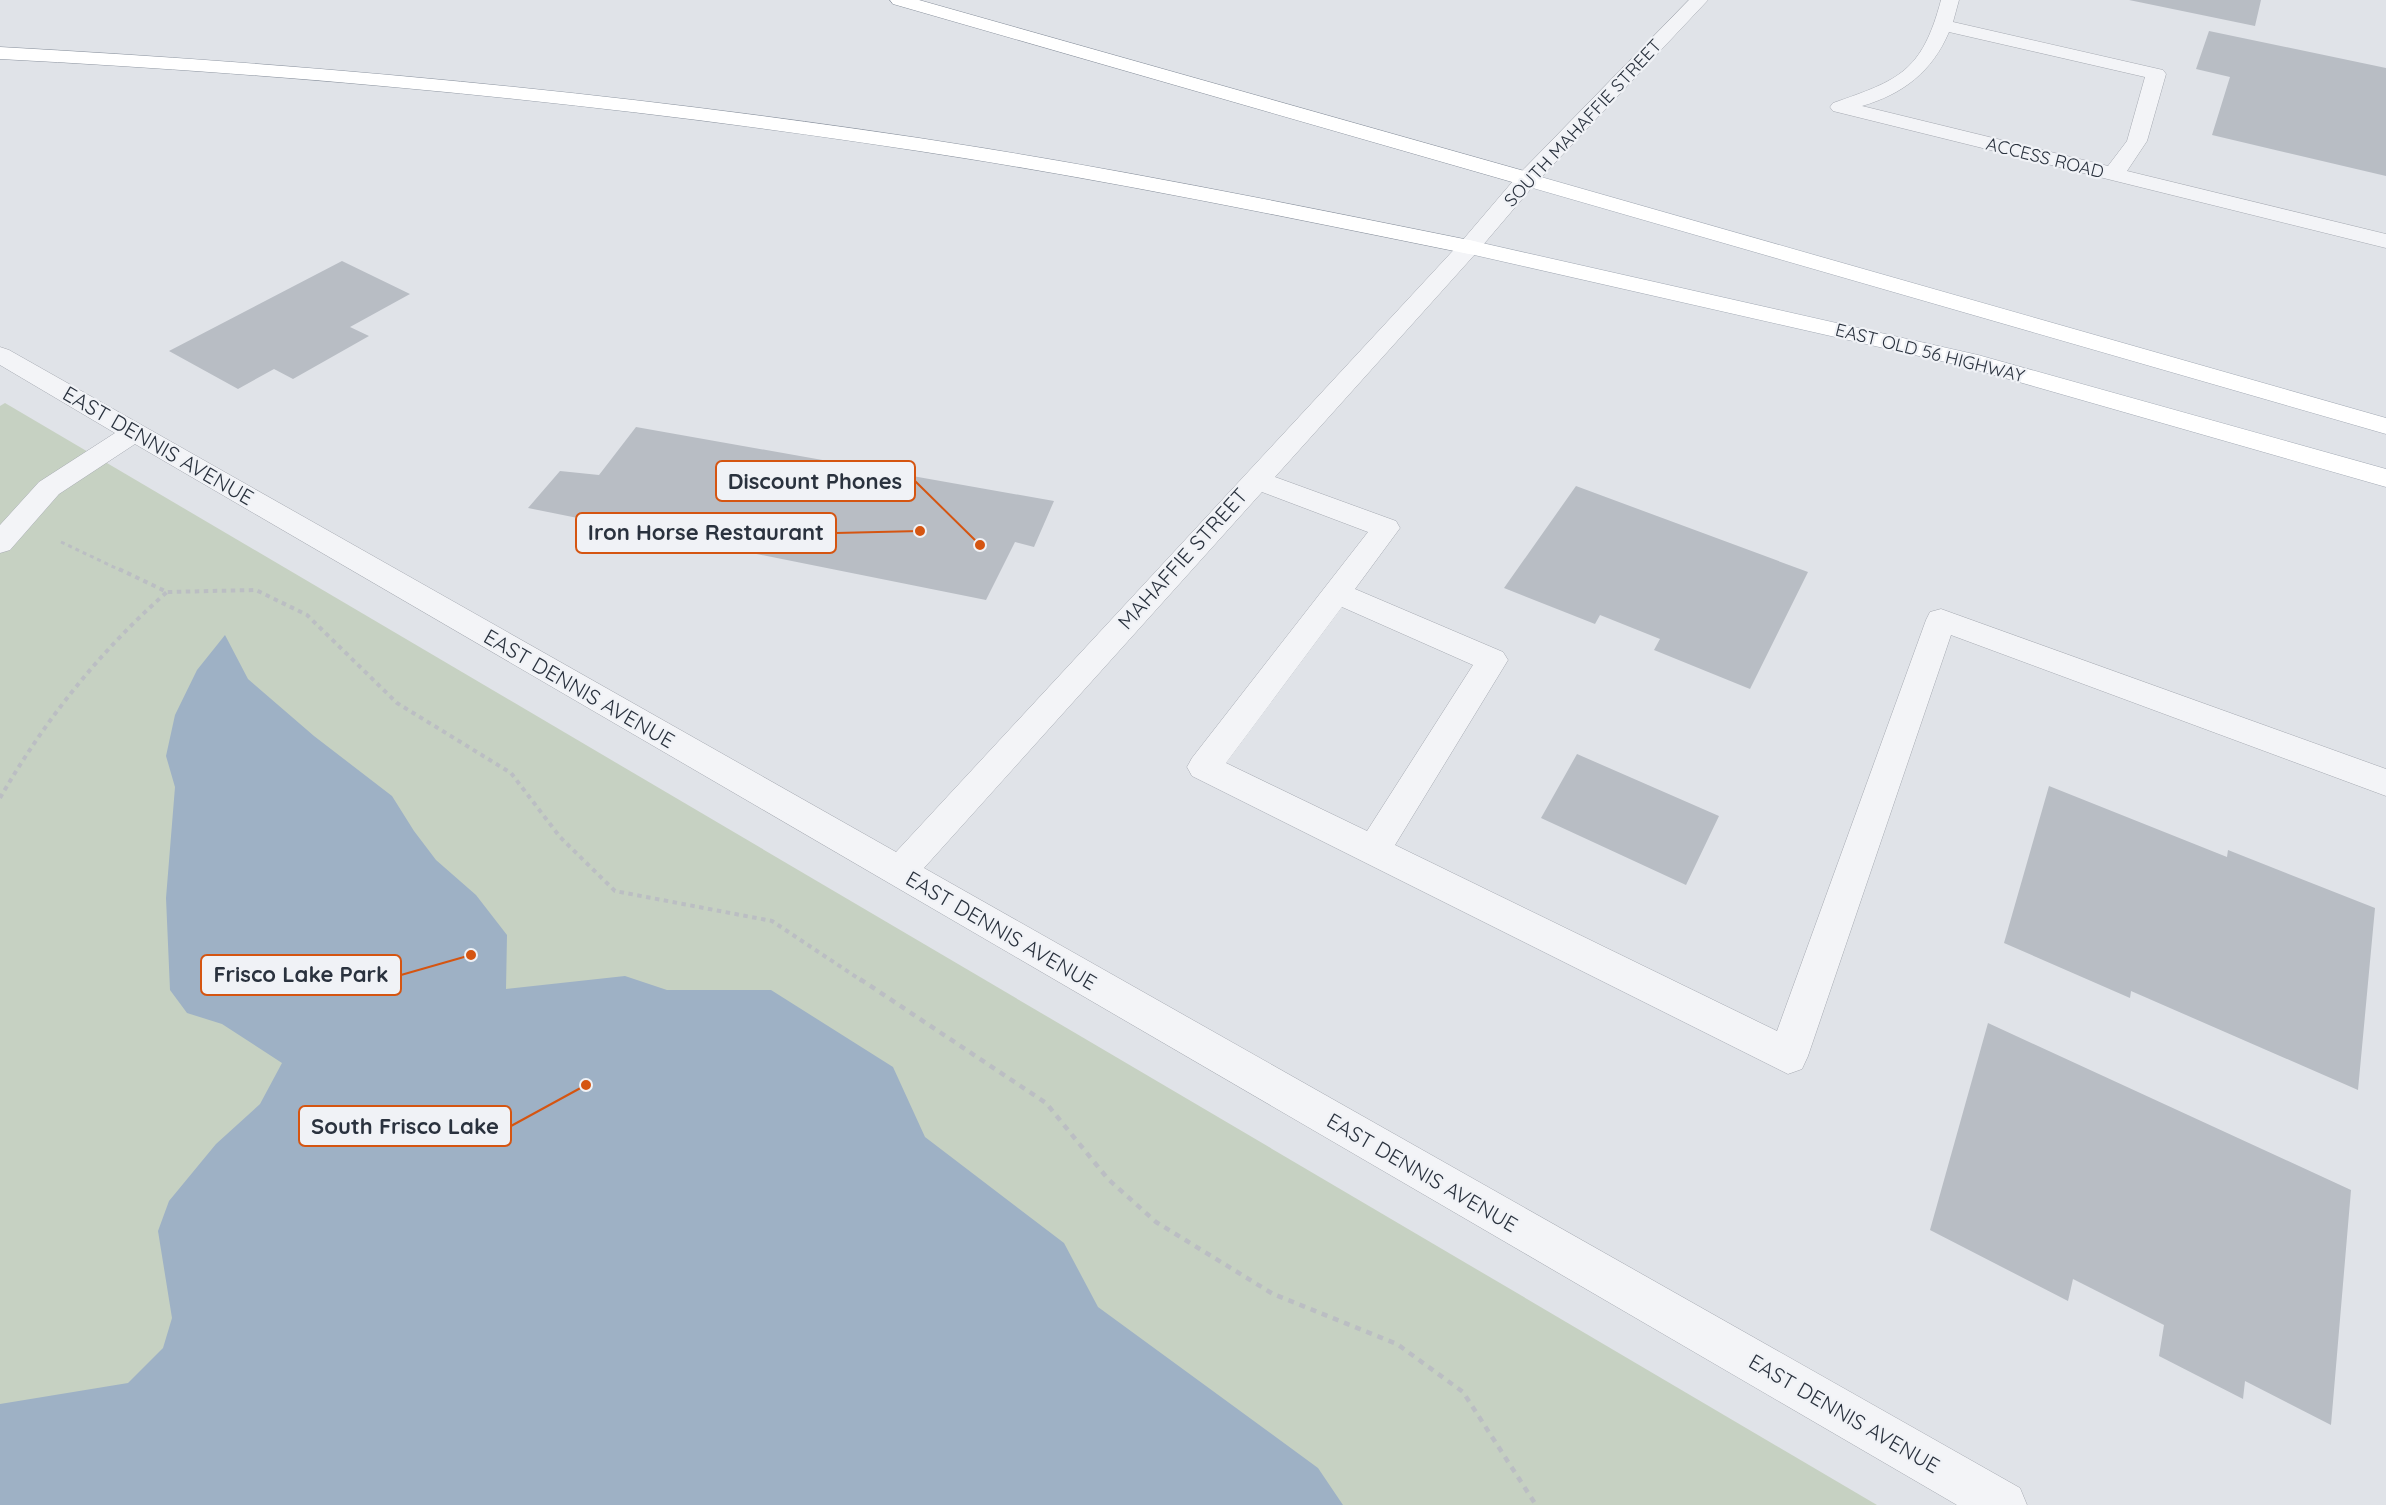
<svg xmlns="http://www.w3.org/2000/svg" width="2386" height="1505" viewBox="0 0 2386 1505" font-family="Quicksand,sans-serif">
<rect width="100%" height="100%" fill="#e0e3e8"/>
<path fill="#c6d1c2" d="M5 403 1877 1505H0V406Z"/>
<path fill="#9eb1c5" d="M225 635 248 679 314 736 392 796 414 831 436 860 476 895 507 935 506 989 625 976 667 990H771L893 1067 925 1137 1064 1243 1098 1307 1318 1468 1343 1505H0V1404L128 1383 163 1348 172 1318 158 1231 169 1201 216 1144 260 1104 282 1063 222 1024 187 1013 170 990 166 898 175 787 166 756 175 715 197 670Z"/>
<path fill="#b8bdc4" d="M2129 0H2261L2255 26Z
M2209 31 2386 68V176L2212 135 2230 77 2196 69Z
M342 261 410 294 350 327 369 336 293 379 274 369 238 389 169 351Z
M636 427 918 477 1054 501 1034 547 1015 542 986 600 528 508 560 471 599 475Z
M1576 486 1808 572 1750 689 1654 650 1660 639 1600 615 1595 624 1504 588Z
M1577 754 1719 816 1686 885 1541 818Z
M2049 786 2227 857 2228 850 2375 908 2358 1090 2131 991 2130 998 2004 943Z
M1988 1023 2351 1190 2331 1425 2245 1381 2243 1399 2159 1356 2164 1325 2073 1279 2068 1301 1930 1230Z"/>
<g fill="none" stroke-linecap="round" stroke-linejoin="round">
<defs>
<path id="minor" d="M1689 0H1708L1535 184 1477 252 1275 477 1396 521 1400 528 1355 589 1503 652 1508 660 1395 845 1777 1031 1926 620 1930 612 1941 609 2386 769V796L1951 635 1808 1056 1802 1069 1788 1074 1192 776 1187 767 1192 758 1368 532 1262 492 924 868 2020 1488 2027 1505H1957L135 444 59 494 10 550 0 553V525L39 482 115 433 0 365V347L9 350 896 852 1461 242 1519 174ZM1342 607 1473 665 1367 831 1226 763Z
M1941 0H1959L1953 22 2163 70 2166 74 2147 141 2127 171 2386 234V248L1833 111 1830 107 1833 103C1899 80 1922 72 1941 0ZM1949 32 2145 77 2127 141 2108 166 1862 106C1903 94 1932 72 1949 32Z"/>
<path id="major" d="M1527 173 2386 418V434L1519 184 1516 179 1519 174Z
M1469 240 1978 355 2386 469V487L1963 366 1461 252 1458 247 1461 242Z"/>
<path id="highway" d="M890 0H919L1535 174 1538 179 1535 184H1519L893 4Z
M0 47C308 64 614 92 919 138 1104 166 1286 203 1469 240L1477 242 1480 247 1477 252 1469 254C1286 217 1104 179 919 151 614 104 308 75 0 59Z"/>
</defs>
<use href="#minor" stroke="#a6aab2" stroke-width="1"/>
<use href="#major" stroke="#a1a8b3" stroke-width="1"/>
<use href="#highway" stroke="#89919d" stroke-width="1"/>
<path stroke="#bbbec3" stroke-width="3" stroke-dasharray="4 4" stroke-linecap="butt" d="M61 542 122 571"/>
<path stroke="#bbbec3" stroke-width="4" stroke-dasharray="4.5 4.5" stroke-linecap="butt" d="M119 569 167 592 256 590 307 615 397 703 511 773 560 837 615 891 772 921 862 981
M0 798C45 720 99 652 167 592"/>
<path stroke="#bbbec3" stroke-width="4.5" stroke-dasharray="6 6" stroke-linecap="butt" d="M860 979 1046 1103 1108 1179 1156 1222 1273 1294 1397 1344 1463 1392 1536 1505"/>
<use href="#minor" fill="#f3f4f7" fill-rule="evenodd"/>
<use href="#major" fill="#fff" fill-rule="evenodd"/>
<use href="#highway" fill="#fff" fill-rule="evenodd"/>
</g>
<g text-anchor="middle" stroke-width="4.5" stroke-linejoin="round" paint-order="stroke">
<g font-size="18" fill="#2a323e" stroke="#f0f2f6">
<text transform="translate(1583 123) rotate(-47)" y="6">SOUTH MAHAFFIE STREET</text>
<text transform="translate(2045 158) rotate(14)" y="6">ACCESS ROAD</text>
<text transform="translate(1930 353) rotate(14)" y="6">EAST OLD 56 HIGHWAY</text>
</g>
<g font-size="21" fill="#2a323e" stroke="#f0f2f6">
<text transform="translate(158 446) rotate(30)" y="7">EAST DENNIS AVENUE</text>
<text transform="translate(1183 559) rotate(-48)" y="7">MAHAFFIE STREET</text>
<text transform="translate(579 689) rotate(30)" y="7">EAST DENNIS AVENUE</text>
<text transform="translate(1001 931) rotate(30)" y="7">EAST DENNIS AVENUE</text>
<text transform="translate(1422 1173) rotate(30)" y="7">EAST DENNIS AVENUE</text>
<text transform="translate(1844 1414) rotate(30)" y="7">EAST DENNIS AVENUE</text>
</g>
</g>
<path fill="none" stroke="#d55511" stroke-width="2" d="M980 545L915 481M920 531L836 533M471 955L401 975M586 1085L511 1126"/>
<g fill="#d55511" stroke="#f0f2f6" stroke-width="2">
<circle cx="980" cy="545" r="6"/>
<circle cx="920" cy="531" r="6"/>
<circle cx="471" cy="955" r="6"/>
<circle cx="586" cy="1085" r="6"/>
</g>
<g fill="#f0f2f6" stroke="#d55511" stroke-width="2">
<rect x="716" y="461" width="199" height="40" rx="6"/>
<rect x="576" y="513" width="260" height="40" rx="6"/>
<rect x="201" y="955" width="200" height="40" rx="6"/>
<rect x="299" y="1106" width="212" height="40" rx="6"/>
</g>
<g font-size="22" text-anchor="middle" font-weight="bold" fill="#2a323e">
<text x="815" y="489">Discount Phones</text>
<text x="706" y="540">Iron Horse Restaurant</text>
<text x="301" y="982">Frisco Lake Park</text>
<text x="405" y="1134">South Frisco Lake</text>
</g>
</svg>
